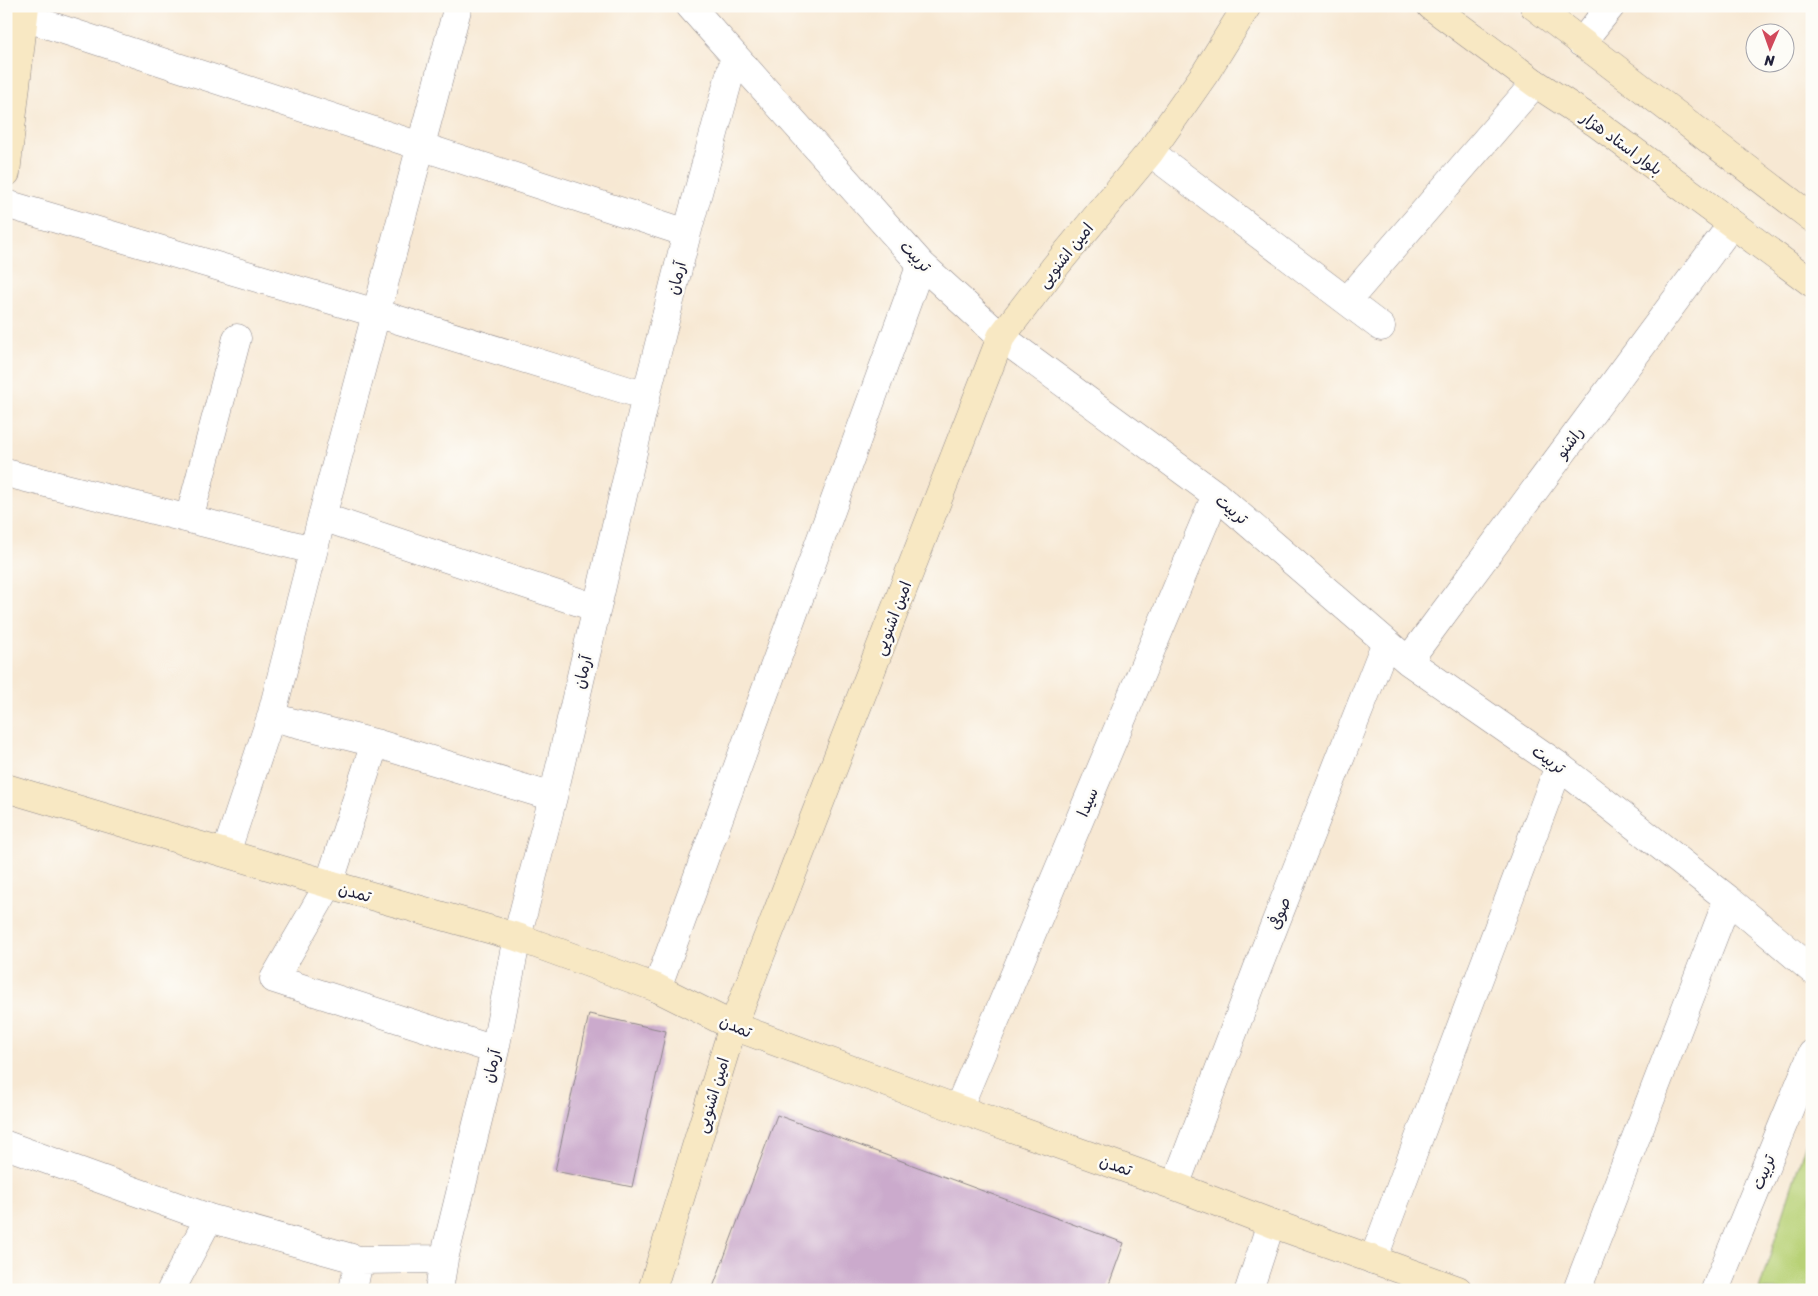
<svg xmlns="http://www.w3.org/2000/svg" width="1818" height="1296" viewBox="0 0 1818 1296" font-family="Sriracha,'Playpen Sans Arabic',sans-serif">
<rect width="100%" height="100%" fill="#fdfcf7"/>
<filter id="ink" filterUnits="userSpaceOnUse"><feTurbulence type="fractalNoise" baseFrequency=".02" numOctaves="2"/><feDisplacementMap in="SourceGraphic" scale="10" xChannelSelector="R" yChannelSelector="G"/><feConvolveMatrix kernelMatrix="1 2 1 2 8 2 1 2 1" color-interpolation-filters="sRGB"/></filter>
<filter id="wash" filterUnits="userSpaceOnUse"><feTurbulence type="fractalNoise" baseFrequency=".0096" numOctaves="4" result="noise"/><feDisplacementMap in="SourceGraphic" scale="20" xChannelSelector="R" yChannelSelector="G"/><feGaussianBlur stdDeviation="1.12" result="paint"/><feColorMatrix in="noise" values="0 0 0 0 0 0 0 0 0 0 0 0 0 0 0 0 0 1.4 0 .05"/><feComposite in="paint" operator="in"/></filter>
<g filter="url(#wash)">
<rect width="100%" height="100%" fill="#f7e8d3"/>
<path fill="#b8d176" stroke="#6d7a58" d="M1812 1123V1290H1759Z"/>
<g id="blocks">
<path fill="#cbaacc" d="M589 1014 666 1031 632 1187 555 1171Z
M777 1115 1124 1243 1107 1290H712Z"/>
</g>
</g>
<g filter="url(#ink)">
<use href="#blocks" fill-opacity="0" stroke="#8c8587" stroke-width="1"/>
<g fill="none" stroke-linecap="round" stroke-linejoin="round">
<defs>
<path id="street" d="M690 6 921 264 1001 337 1216 495 1408 661 1559 766 1728 899 1812 970
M24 17 687 233
M1581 43 1611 6
M1150 152 1381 327
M6 204 376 313 646 396
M1347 301 1535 83
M6 473 313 550
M322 517 597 608
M189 519 237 338
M1408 661 1732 224
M271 717 375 743 553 797
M375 743 329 884 274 979 495 1050
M226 853 271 717 322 517 458 6
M657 988 921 264
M958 1109 1216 495
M6 1145 209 1218 359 1260 444 1259
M1175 1186 1258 967 1386 642
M1373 1260 1559 766
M171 1290 209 1218
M353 1290 359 1260
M439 1290 444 1259 495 1050 517 937 553 797 646 396 687 233 735 56
M1249 1290 1271 1223
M1577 1290 1728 899
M1715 1290 1812 1054"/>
<path id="secondary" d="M1431 6 1535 83 1596 123 1812 283
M1534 6 1812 218
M6 173 25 6
M6 788 329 884 517 937 657 988 733 1026 958 1109 1175 1186 1271 1223 1458 1290
M652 1290 733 1026 1001 337 1054 268 1150 152 1206 72 1247 6"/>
</defs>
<use href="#street" stroke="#8c8587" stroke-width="29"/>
<use href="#secondary" stroke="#8c8587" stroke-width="29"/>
<use href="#street" stroke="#fff" stroke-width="28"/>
<use href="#secondary" stroke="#f8e8c3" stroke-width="28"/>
</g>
</g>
<g text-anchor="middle" stroke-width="5" stroke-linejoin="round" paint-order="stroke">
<g font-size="16" fill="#22223b" stroke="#fdfcf7">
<text transform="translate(1622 143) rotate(36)" y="6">بلوار استاد هژار</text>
<text transform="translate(1065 255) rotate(-51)" y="6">امین اشنویی</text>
<text transform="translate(916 256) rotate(46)" y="6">تربیت</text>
<text transform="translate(676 278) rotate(-76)" y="6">آرمان</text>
<text transform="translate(1569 442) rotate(-53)" y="6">راشنو</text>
<text transform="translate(1232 509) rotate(40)" y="6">تربیت</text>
<text transform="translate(892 618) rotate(-69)" y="6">امین اشنویی</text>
<text transform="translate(582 672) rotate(-77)" y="6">آرمان</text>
<text transform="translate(1549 759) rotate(36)" y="6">تربیت</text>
<text transform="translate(1087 802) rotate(-67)" y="6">سیدا</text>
<text transform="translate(355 892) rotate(16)" y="6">تمدن</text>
<text transform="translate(1279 913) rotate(-68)" y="6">صوفی</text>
<text transform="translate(736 1026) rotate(23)" y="6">تمدن</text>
<text transform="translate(491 1066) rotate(-77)" y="6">آرمان</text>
<text transform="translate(712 1095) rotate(-73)" y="6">امین اشنویی</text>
<text transform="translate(1116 1165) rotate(19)" y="6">تمدن</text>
<text transform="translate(1763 1172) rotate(-68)" y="6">تربیت</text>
</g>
</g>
<rect width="1818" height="1296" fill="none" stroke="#fdfcf7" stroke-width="25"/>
<g transform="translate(1770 48) rotate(182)"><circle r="24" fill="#fdfcf7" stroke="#a5a5ac"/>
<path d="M0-4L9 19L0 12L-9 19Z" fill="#d1495b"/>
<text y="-8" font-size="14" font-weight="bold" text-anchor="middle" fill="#22223b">N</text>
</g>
</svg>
